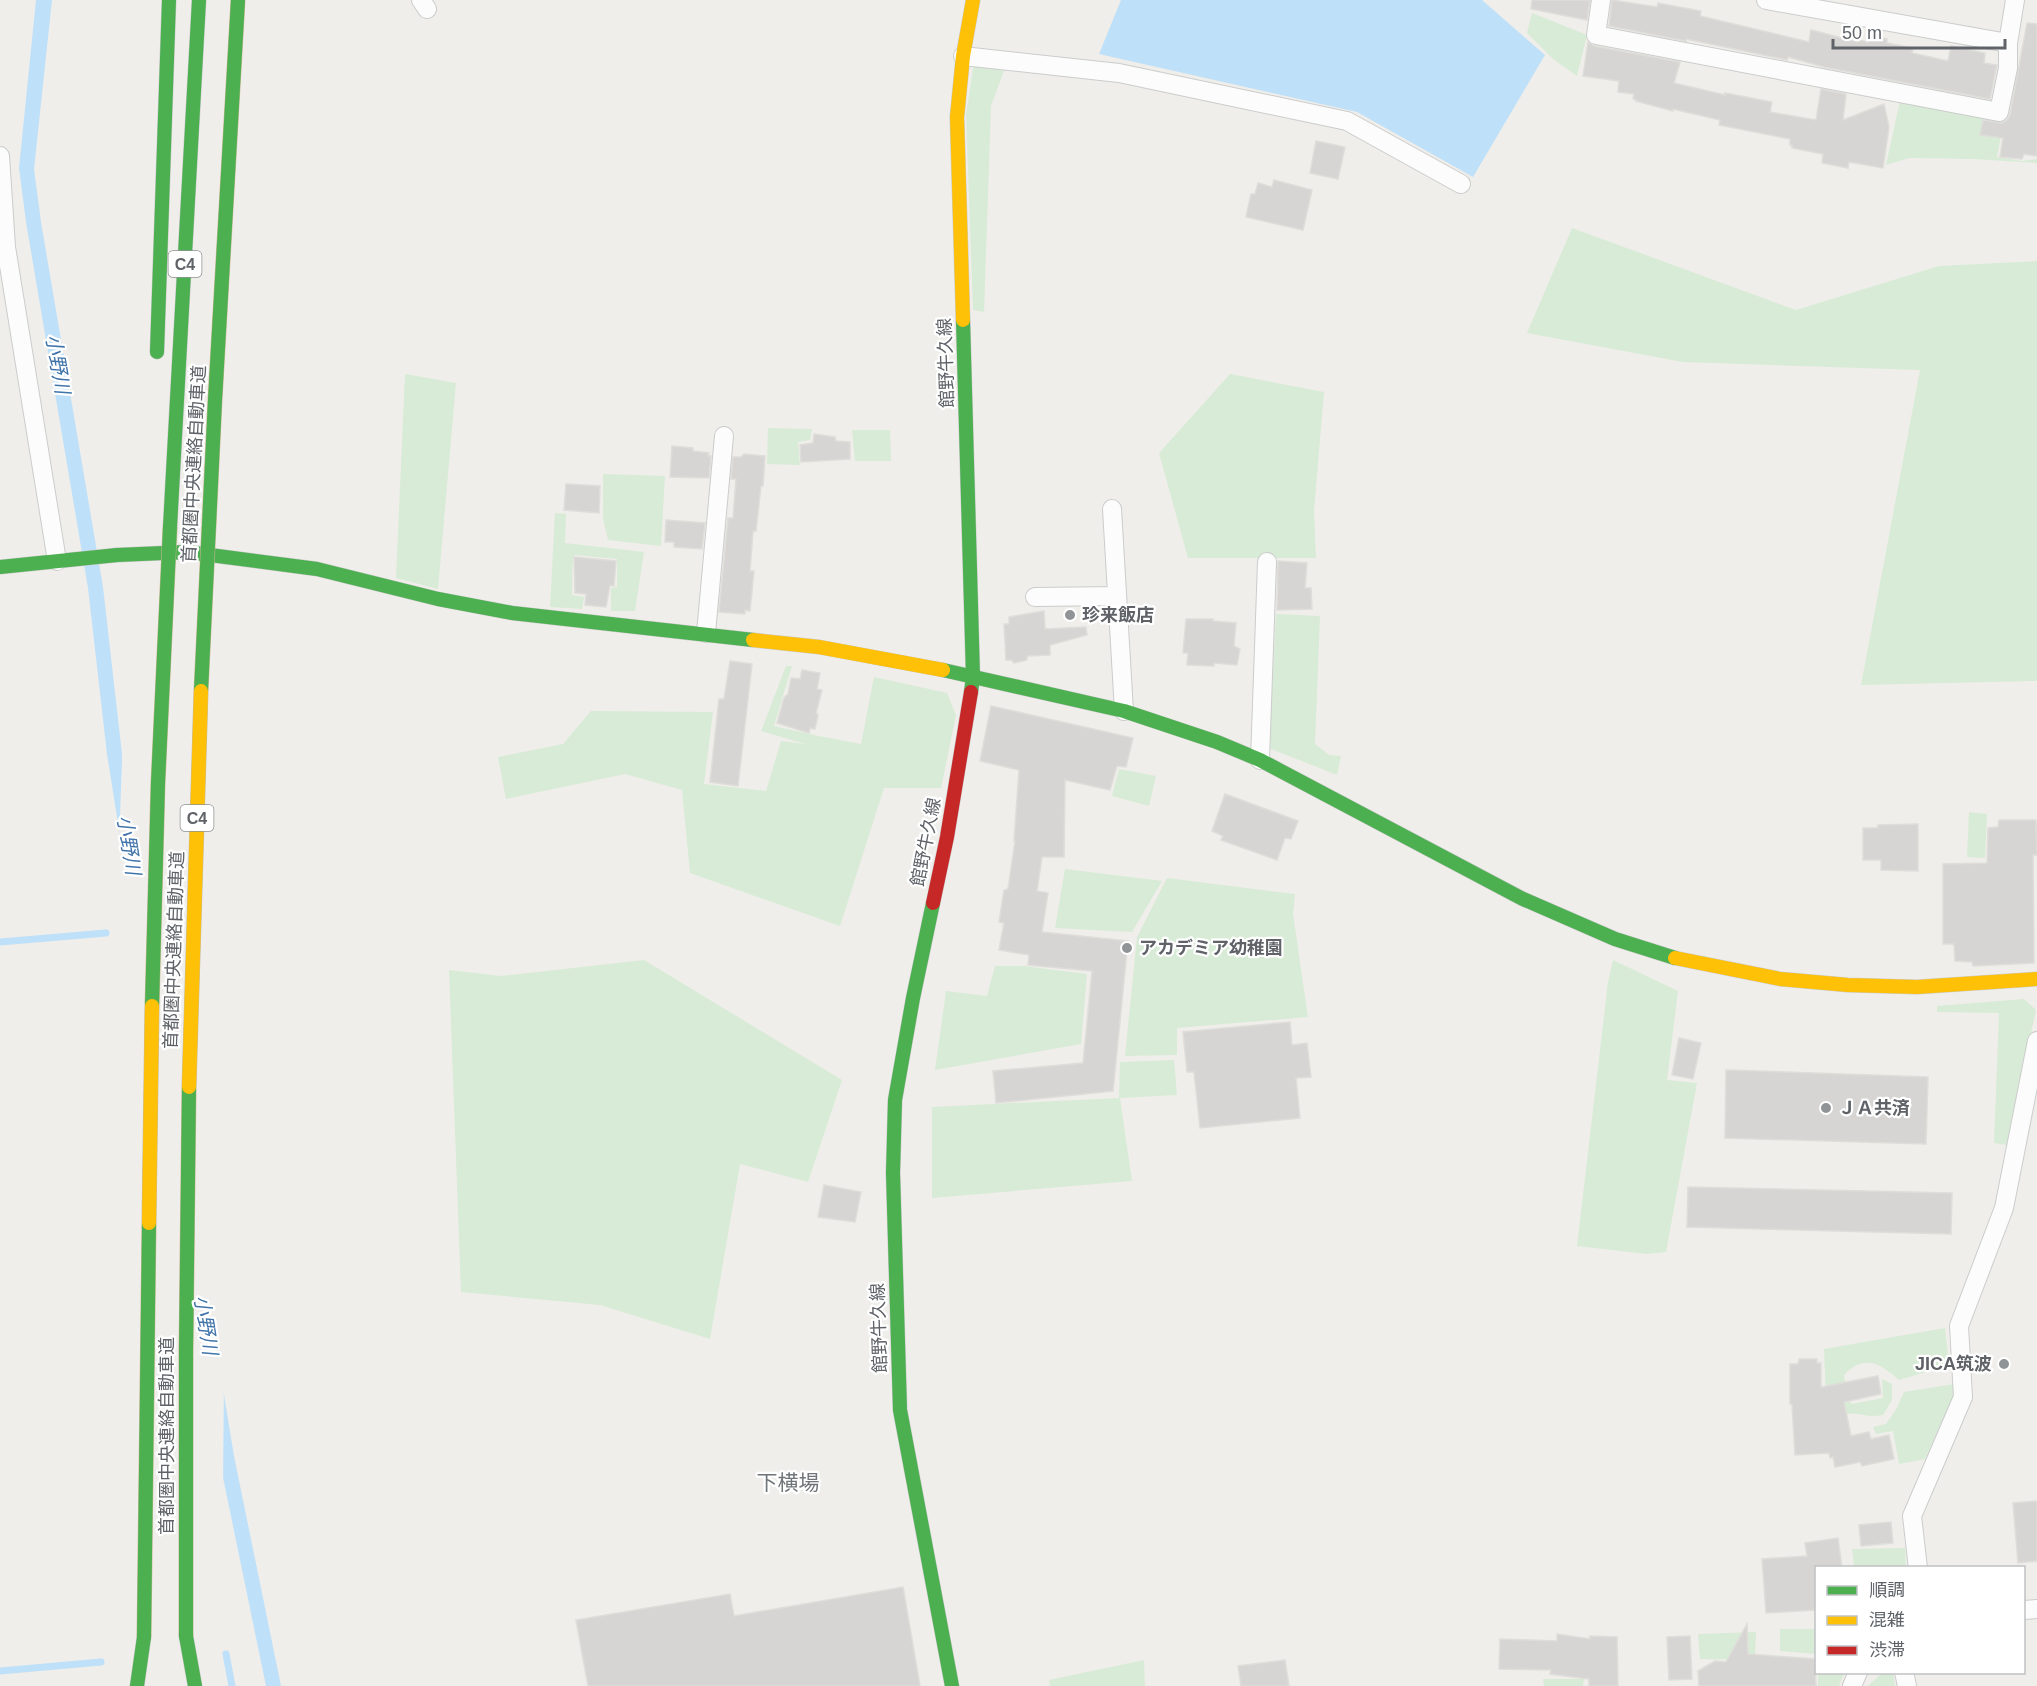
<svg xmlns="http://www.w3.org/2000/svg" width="2037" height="1686" viewBox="0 0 2037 1686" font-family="Helvetica,'Noto Sans JP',sans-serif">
<rect width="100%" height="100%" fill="#efeeea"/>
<path fill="#d8ebd6" d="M1532 13 1587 35 1577 76 1553 59 1527 33Z
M974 62 1004 71 991 106 984 312 973 310 966 114Z
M1900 101 2004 119 1997 157 2022 161 2037 159V163L1974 159 1909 158 1886 165Z
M1572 228 1796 310 1939 266 2037 261V681L1861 685 1920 370 1683 362 1527 333Z
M405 374 456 383 438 589 396 578Z
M1230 374 1324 392 1314 511 1316 558H1188L1159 453Z
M768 428 812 429 810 440 798 442 800 465 767 464Z
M852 430H890L891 461H855Z
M603 474 665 476 661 546 608 540 603 518Z
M555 513 566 514 565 543 644 552 635 611H611V588L617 587V559L574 555C571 569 573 581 572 595L584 597 582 609 550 607Z
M1276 614 1320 616 1315 744 1329 755 1341 756 1337 775 1269 748Z
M786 666H792L774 726 814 735 861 744 874 677 947 693 956 715 941 788H884L840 926 690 873 682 790 625 774 506 799 498 757 563 744 591 711 713 712 704 784 766 791 781 741 805 744 761 731Z
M1119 769 1156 776 1149 806 1112 796Z
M1969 812 1987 814 1985 858 1967 857Z
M1065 869 1162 881 1132 932 1055 928Z
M1167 878 1295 894 1293 914 1308 1017 1177 1028V1055L1125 1056 1137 937Z
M644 960 842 1080 808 1182 740 1164 710 1339 600 1305 461 1292 449 970 501 976Z
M1613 960 1678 991 1667 1080 1697 1083 1666 1252 1647 1254 1577 1246 1608 982Z
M995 966H1024L1087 974 1081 1044 935 1070 946 991 987 996Z
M2024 999 2036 1010 2007 1145 1994 1143 1999 1013 1937 1012V1006Z
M1174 1060 1177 1095 1120 1098 1132 1181 932 1198V1107L1119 1098 1120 1062Z
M1945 1328 1949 1365 1899 1380C1880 1363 1864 1354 1844 1375L1848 1400 1852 1404 1883 1398 1882 1379 1892 1384V1400L1883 1415C1869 1417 1871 1416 1858 1414 1848 1412 1837 1417 1827 1419L1824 1349Z
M1954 1384 1953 1397 1925 1459 1899 1464 1893 1431 1876 1434 1873 1427 1886 1424 1897 1408 1904 1392Z
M1905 1548 1906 1567H1854L1852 1549Z
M1780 1629H1816V1654L1780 1651Z
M1756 1632 1755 1660 1700 1659 1698 1634Z
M1144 1660 1145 1686H1050L1049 1680Z
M1883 1672 1893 1673 1895 1686H1868Z
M1818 1673V1672L1844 1673 1839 1686H1818Z
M1543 1679H1584L1583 1686H1544Z"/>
<path fill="#bfe0f9" d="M36 0H52L34 169 41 222 103 587 122 754 167 1047 234 1456 281 1686H266L219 1458 107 754 88 588 26 222 19 168Z
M1121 0H1482L1545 55 1473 177 1357 112 1099 54Z"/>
<path fill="#efeeea" d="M123 733 170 1046 224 1374 223 1487 189 1291 119 844Z"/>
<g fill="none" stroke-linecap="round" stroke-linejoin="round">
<path stroke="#bfe0f9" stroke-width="7" d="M0 942 106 933
M226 1654 232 1686
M0 1671 101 1662"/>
</g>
<path fill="#d6d5d3" stroke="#deddd9" stroke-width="1.5" d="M1532 0H1590L1587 20 1531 9Z
M1612 0 1657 7 1658 3 1701 11 1700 16 1809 42 1811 30 1858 42 1859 40 1868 42 1869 36 1887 39V43L1913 48 1912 53 1948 61 1951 46 1985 53 1984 63 1997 65 1990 99 1824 67 1788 57 1787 60 1686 39V41L1609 26Z
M2027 23 2037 24V156L2024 154 2022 159 2000 157 2003 138 1980 135 1983 120 2002 123 2007 120 2010 115Z
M1588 42 1594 46 1680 62 1674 83 1725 95V93L1772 102 1770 112 1816 120 1821 89 1846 94 1843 120 1884 104 1889 127 1883 168 1849 162 1848 168 1822 163 1823 154 1792 148V145H1790V139L1719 125 1720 120 1673 109V111L1636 101 1637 100 1633 99 1634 94 1618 92 1619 81 1583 76Z
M1316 141 1345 147 1338 179 1310 173Z
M1274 180 1312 190 1303 230 1246 217 1251 194H1255L1258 183 1272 187Z
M814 434 835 437 836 441 850 442V459L801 462 800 445 813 443Z
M672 446 693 448V451L709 453 708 456H711L709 478 670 477Z
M744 454 765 456 763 486H761L756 531H753L750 571H754L750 611 745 610V614L719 612 728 518H733L736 479H731L733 457H741Z
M566 484 600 486 599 513 564 510Z
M666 520 705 523 702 549 674 547V542H665Z
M574 557 616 561 614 586 610 585 606 607 585 605 586 594 575 593Z
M1278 561 1307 563 1305 588H1311L1312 609 1277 610Z
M1044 611 1045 629 1086 627 1087 635 1050 645V655L1027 656V660L1014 663 1011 660H1006L1004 624H1009V617Z
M1186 619H1213V621L1236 623 1234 646 1240 649 1237 665 1214 663V666L1187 665 1188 653H1183Z
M730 661 752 664 738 786 710 782 719 699H724Z
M802 670 820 673 817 689 822 690 816 713 818 715 815 729 810 728 809 733 777 723 784 698 788 694 791 678 800 679Z
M991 706 1133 738 1126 767 1117 766 1110 790 1065 780 1064 857H1042L1037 891 1048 893 1042 932 1128 941 1113 1091 996 1103 993 1071 1083 1063 1092 971 1028 965 1029 955 999 950 1004 923 999 922 1004 890 1008 889 1015 841H1014L1019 770 980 761Z
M1225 794 1298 821 1291 839 1285 838 1277 860 1221 840 1223 836 1212 831Z
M1999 820H2036L2037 855H2033L2034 963 1973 966 1972 962 1955 961 1954 944H1943V864L1987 863 1988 828 1998 827Z
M1918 824V871L1881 870V860H1863V828H1878V825Z
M1290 1022 1292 1045 1307 1043 1311 1077 1296 1078 1300 1118 1200 1128 1194 1072H1187L1183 1032Z
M1679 1038 1701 1043 1693 1079 1672 1075Z
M1726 1070 1928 1077 1926 1144 1725 1138Z
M824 1185 861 1192 855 1222 818 1217Z
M1688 1187 1952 1193 1951 1234 1687 1227Z
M1799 1359H1817V1363H1821V1387L1878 1376 1881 1394 1844 1402 1851 1436 1869 1432 1871 1439 1889 1435 1894 1459 1862 1466 1860 1462 1835 1467 1833 1457 1830 1458 1829 1453 1795 1455 1792 1404H1790V1364H1798Z
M2037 1501V1561L2018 1563 2013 1503Z
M1891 1522 1893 1543 1861 1546 1859 1525Z
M1838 1538 1842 1568H1816V1610L1766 1613 1762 1559 1807 1556 1805 1543Z
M903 1587 920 1686H588L576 1620 730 1594 734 1616Z
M1747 1624 1748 1654 1815 1659 1816 1686H1699L1698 1671 1715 1661 1726 1662Z
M1557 1634 1590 1639V1636L1617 1637 1618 1686H1589V1679L1550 1674 1551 1670 1499 1669 1500 1639 1557 1641Z
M1690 1636 1692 1679 1669 1680 1667 1637Z
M1285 1660 1289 1686H1241L1238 1666Z"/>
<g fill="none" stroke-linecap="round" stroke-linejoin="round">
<defs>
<path id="street" d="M421 0 427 9
M1601 0 1596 35 1999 112 2008 68V43
M1766 0 2008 43 2015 0
M963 56 1119 73 1347 121 1461 184
M0 156 6 247 57 561
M1112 509 1124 711
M1035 597 1117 596
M706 633 724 436
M1260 760 1267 562
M1918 1568 1912 1516 1963 1397 1959 1326 2004 1208 2037 1041
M2024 1610 2037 1609
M1904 1672 1907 1686
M1852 1686 1858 1672"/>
<path id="fast" d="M963 320 973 677 971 692
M157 352 169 0
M170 527 199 0
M0 567 117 555 187 552 317 569 438 599 512 613 753 640
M943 670 1124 711 1217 742 1260 760 1523 899 1615 939 1675 958
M933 903 913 998 895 1100 893 1173 900 1410 952 1686
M186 1636 195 1686
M137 1686 144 1637"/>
<path id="slow" d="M963 320 957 117 963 56 973 0
M753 640 819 647 943 670
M1675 958 1780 979 1848 985 1917 987 2037 979"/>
<path id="jam" d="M933 903 947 837 971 692"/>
</defs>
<use href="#street" stroke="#cbcccc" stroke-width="20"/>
<use href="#fast" stroke="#cacacb" stroke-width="15"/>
<use href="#slow" stroke="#cacacb" stroke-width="15"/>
<use href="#jam" stroke="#cacacb" stroke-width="15"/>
<use href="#street" stroke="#fdfcfc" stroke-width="18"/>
<use href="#fast" stroke="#4caf50" stroke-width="14"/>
<use href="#slow" stroke="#ffc107" stroke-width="14"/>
<use href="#jam" stroke="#c62828" stroke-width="14"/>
<defs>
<path id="fast-bridge" d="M201 691 215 400 238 0
M152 1006 158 783 170 527
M186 1636V1352L189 1087
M144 1637 149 1223"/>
<path id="slow-bridge" d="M189 1087 201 691
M149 1223 152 1006"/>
</defs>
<use href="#fast-bridge" stroke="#c8b996" stroke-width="15" stroke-linecap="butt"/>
<use href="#slow-bridge" stroke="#c8b996" stroke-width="15" stroke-linecap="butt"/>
<use href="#fast-bridge" stroke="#4caf50" stroke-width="14"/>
<use href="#slow-bridge" stroke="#ffc107" stroke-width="14"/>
</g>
<g fill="#919496" stroke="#fff" stroke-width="2">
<circle cx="1070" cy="615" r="6"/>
<circle cx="1127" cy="948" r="6"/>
<circle cx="1826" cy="1108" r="6"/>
<circle cx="2004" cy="1364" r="6"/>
</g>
<g text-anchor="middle" stroke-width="4.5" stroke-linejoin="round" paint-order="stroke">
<g fill="#fff" stroke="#8f9295" stroke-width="1.5">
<rect x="168.5" y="251" width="33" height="26" rx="4.5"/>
<rect x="180.5" y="805" width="33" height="26" rx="4.5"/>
</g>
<g font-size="16" font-weight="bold" fill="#5f6368">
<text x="185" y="270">C4</text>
<text x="197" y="824">C4</text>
</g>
<g font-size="18" fill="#5f6368" stroke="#fff">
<text transform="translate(946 363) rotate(-92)" y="6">館野牛久線</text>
<text transform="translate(194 464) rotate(-87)" y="6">首都圏中央連絡自動車道</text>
<text transform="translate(926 842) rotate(-79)" y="6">館野牛久線</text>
<text transform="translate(174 950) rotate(-88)" y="6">首都圏中央連絡自動車道</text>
<text transform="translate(879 1328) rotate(-92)" y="6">館野牛久線</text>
<text transform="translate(167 1436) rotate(-90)" y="6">首都圏中央連絡自動車道</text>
</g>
<g font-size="18" font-weight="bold" fill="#5f6368" stroke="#fff" text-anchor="start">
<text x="1082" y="621">珍来飯店</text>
<text x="1139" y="954">アカデミア幼稚園</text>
<text x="1838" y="1114">ＪＡ共済</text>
<text x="1992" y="1370" text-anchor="end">JICA筑波</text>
</g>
<g font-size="20" font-style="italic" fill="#4174aa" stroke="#fff">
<text transform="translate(58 364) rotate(80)" y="7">小野川</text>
<text transform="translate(129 845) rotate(81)" y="7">小野川</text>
<text transform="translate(206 1325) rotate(81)" y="7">小野川</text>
</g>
<g font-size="21" fill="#70757a" stroke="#fff">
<text x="788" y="1490">下横場</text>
</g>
</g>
<rect x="1815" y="1566" width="210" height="108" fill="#ffffff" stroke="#bfc1c3" stroke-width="1.5"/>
<rect x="1827" y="1586" width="30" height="9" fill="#4caf50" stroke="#bfc1c3" stroke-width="1.5"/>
<text x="1869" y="1596" font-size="18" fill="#5f6368">順調</text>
<rect x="1827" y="1616" width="30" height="9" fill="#ffc107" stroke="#bfc1c3" stroke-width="1.5"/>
<text x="1869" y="1626" font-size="18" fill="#5f6368">混雑</text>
<rect x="1827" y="1646" width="30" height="9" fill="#c62828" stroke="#bfc1c3" stroke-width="1.5"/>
<text x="1869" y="1656" font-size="18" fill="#5f6368">渋滞</text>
<path d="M1833 39v9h172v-9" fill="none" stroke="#5f6368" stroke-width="3"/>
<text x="1842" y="39" font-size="18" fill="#5f6368" stroke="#ffffff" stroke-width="4.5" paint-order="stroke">50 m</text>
</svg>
